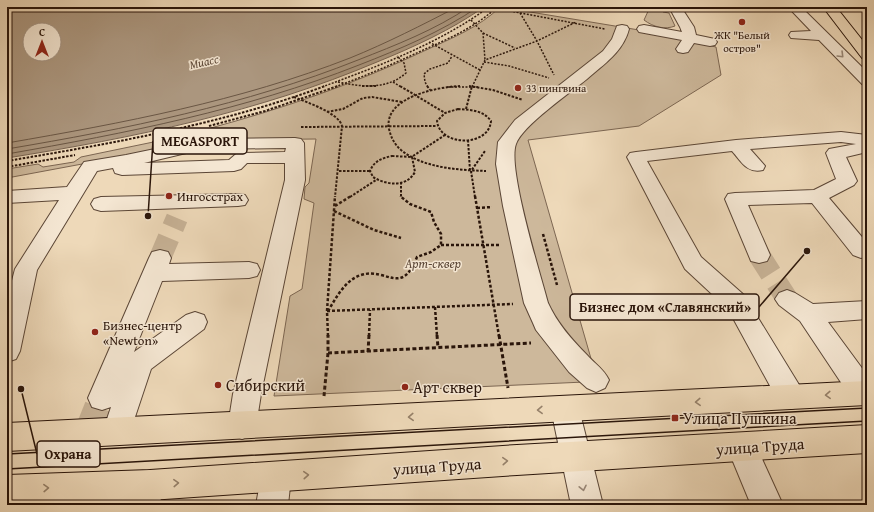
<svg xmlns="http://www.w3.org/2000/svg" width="874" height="512" viewBox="0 0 874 512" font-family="'Gentium Book Plus',serif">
<rect width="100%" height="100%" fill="#eed9b9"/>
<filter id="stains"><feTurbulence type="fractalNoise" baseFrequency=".005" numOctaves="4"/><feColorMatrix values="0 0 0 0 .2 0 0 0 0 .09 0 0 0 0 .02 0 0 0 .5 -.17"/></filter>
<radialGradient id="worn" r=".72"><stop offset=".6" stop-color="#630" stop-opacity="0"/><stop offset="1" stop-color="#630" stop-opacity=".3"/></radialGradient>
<path fill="#cdb89b" stroke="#7c6652" d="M500 7 639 30 716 47 721 75 639 126 528 140 592 362 607 381 274 396 290 296 302 289 314 203 304 199 305 187 309 183 316 139 211 140 7 178V169L38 164 43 167 74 162 81 157 163 140H179L180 144 211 137 207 129C282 109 354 84 424 51 450 39 480 27 500 7Z
M650 7H660L663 12 669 13 675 26C665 30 653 27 644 20Z"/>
<path fill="#ab967e" stroke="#776250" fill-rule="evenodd" d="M7 7H484C451 30 414 47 377 62 259 112 133 138 7 158ZM30 30H54V54H30Z"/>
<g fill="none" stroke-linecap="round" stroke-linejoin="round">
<path stroke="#6a5644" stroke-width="1" d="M7 143C123 123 240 101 350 58 387 43 422 25 457 7
M7 149C126 129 245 105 358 60 396 45 435 30 469 7
M7 154C127 133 245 110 359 65 400 49 441 32 478 7"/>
<path stroke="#c7b296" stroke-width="22" stroke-dasharray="22 11" stroke-linecap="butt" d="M759 255 787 299
M160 258 177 218"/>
<path stroke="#c7b296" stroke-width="28" stroke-dasharray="28 14" stroke-linecap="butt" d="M88 433 102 398"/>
<defs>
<path id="minor" d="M669 7H681L694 27 696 35 715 39 717 42 715 45 710 46 694 43 688 52 683 53 678 52 676 49 682 40 639 32 637 29 639 26 644 25 682 32 680 27Z
M788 7H801L867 72V86L862 84 819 40 791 38 789 35 791 32 811 31Z
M622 25 627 26 629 29C623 52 604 64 587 79 571 92 522 126 516 144 507 167 540 273 548 303 557 323 572 340 587 355 595 364 604 369 609 380L605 388 596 392 587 388 569 372 536 330 533 323 524 303 503 206 496 164 498 142 515 120 603 51 612 39 617 26Z
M841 132 867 135V152L846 157 857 181 854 185 829 198 867 243V256L861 258 853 255 812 203 748 205 770 255 767 261 759 263 751 261 725 199 728 194 735 193 814 190 836 179 826 153 829 149 856 144 841 142 750 149 765 166 763 170C747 174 741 161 732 151L647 161 701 257 744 295 801 388 805 397 801 406 791 409 781 406 728 309 685 269 627 157 630 153 636 152 736 140Z
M295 138 301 139 304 143 305 180 261 394 256 426 252 435 242 439 232 435 228 426 233 394 285 180V163H247L241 169 234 171 122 175 115 173 113 168 97 171 37 270 20 351 16 359 7 362V300L15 269 59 200 7 203V191L67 187 84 162 126 155 203 139ZM286 148 285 152 242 153 236 154 229 160 144 163 203 149Z
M238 194 245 195 248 200 245 205 238 206 101 211 94 209 91 204 94 199 101 197Z
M160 250 168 252 171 258 169 264 249 262 257 264 260 270 257 276 249 278 162 281 134 352 186 315 195 312 204 315 207 322 204 329 151 369 127 441 117 444 107 441 103 431 111 407 102 410 92 407 88 398 149 258 152 252Z
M787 290 795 293 813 304 867 301V319L828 322 867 375V404L864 405 854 402 800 321 779 305 775 299 779 293Z
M565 396 575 400 579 409 603 505H571L551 409 555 400Z
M742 433 752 437 783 505H751L727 447 732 437Z
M276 462 287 466 291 477 288 505H256L261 477 265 466Z
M150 470 161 474 165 485 159 505H127L139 474Z"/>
<path id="major" d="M823 7H836L867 46V59L862 58Z
M867 381V405L7 451V423Z
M867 425V453L517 475 150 500 7 505V475L150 470 517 445Z"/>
</defs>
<use href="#minor" stroke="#5b4636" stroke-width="2"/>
<use href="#major" stroke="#2a150a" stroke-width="2"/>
<path stroke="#2a150a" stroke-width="1.5" stroke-dasharray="2 1.5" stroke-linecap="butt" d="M489 7 605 29
M520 13 537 41 554 75
M471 20 483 33 485 60
M483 33 515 48
M429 42 480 70
M484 62 509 66 549 78
M338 82C362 87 387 90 406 73L404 63 397 56
M393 82 401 87
M322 87C379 66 440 43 489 7
M335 87C365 76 393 64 421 51 448 39 474 28 496 8
M428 87 425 82 424 74 430 69 448 63 452 56
M448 87H479
M472 87 485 60 537 41 576 22"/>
<path stroke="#2a150a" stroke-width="2" stroke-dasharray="2.5 1.5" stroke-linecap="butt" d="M362 86H376
M400 86 445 113
M427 86 430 90
M460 86C438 87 383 97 389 129 391 137 394 144 401 150 423 168 458 170 486 171
M469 86 493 90 523 100
M294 97C306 102 339 113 342 126L335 197
M458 109C471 110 483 110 491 121 489 147 440 147 437 121L445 113Z
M466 109 472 86
M327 112 343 109 363 98 372 97 402 102
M209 126 265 111 338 86
M301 127 437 126
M468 140 470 171
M392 156 412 157 415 172C406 188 386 185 373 177L370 171C374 161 382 158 392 156Z
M413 156 445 135
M7 161C114 143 223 124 325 86
M7 167 75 155
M339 171H370
M401 182V197
M350 197 376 180
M475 197 471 171 485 151"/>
<path stroke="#2a150a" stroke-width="2.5" stroke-dasharray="3 2" stroke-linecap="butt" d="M475 196 499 336
M335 206 351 196
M477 208 492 207
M334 211 374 230 401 238
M543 234 557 285
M441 245H501
M435 307 437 336
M327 311 513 304
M328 311C336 298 345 280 361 275 387 267 401 297 417 257L431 252 441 245V234L434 222 431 212 410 204 400 196
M328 336 327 311 335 196
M369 336 370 310"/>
<path stroke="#2a150a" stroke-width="3" stroke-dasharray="4 2.5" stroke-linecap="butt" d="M437 335 438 348
M499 335 508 388
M368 352 369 335
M328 353 531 343
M324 396 328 353V335"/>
<use href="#minor" fill="#f4e6d2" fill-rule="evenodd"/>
<use href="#major" fill="#eed9b9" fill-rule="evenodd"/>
<path stroke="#2a150a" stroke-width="1.5" d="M7 454 867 408
M7 469 867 421"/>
</g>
<defs><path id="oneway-chevron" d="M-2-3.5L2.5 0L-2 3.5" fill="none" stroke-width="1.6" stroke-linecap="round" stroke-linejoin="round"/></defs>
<g stroke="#998878">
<use href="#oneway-chevron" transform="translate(841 55) rotate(45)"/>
<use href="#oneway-chevron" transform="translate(583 488) rotate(78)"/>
</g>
<g stroke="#96816a">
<use href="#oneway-chevron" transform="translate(828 395) rotate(177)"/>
<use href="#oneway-chevron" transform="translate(698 402) rotate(177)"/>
<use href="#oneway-chevron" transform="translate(540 410) rotate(178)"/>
<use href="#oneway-chevron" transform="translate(411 417) rotate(177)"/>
<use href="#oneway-chevron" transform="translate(505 461) rotate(-4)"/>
<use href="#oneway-chevron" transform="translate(306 475) rotate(-4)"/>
<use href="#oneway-chevron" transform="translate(176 483) rotate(-3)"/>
<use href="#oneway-chevron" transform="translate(46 488) rotate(-2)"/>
</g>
<g fill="#8f2418" stroke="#f4e6d2" stroke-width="1.5">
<circle cx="742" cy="22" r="4"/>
<circle cx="518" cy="88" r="4"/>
<circle cx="169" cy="196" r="4"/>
<circle cx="95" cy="332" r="4"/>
<circle cx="218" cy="385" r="4"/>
<circle cx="405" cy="387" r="4"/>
<rect x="671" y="414" width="8" height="8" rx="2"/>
</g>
<g text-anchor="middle" stroke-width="3" stroke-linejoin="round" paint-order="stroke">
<g font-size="11" fill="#2a150a" stroke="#f4e6d2">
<text x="742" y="39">ЖК "Белый<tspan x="742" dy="13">остров"</tspan></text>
<text x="526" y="92" text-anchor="start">33 пингвина</text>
</g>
<g font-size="12" font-style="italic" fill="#5e4938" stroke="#f4e6d2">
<text transform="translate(204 62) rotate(-13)" y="4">Миасс</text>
</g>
<g font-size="13" fill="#2a150a" stroke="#f4e6d2" text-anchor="start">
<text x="177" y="201">Ингосстрах</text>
<text x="103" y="330">Бизнес-центр<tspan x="103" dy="15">«Newton»</tspan></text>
</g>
<g font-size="13" font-style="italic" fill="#5b4636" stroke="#f4e6d2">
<text x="433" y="268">Арт-сквер</text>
</g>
<g font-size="16" fill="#2a150a" stroke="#f4e6d2" text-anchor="start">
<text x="226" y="391">Сибирский</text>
<text x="413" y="393">Арт сквер</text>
<text x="683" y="424">Улица Пушкина</text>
</g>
<g font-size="16" fill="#2a150a" stroke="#f4e6d2">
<text transform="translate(760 446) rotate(-4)" y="6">улица Труда</text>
<text transform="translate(437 466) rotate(-4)" y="6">улица Труда</text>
</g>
</g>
<path fill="none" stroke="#2a150a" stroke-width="1.5" d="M148 216L153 141M807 251L759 307M21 389L37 454"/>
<g fill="#2a150a" stroke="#f4e6d2" stroke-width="1.5">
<circle cx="148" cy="216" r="4"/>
<circle cx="807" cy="251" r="4"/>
<circle cx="21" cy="389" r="4"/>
</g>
<g fill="#f4e6d2" stroke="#2a150a" stroke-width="1.5">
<rect x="153" y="128" width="94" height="26" rx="4"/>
<rect x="570" y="294" width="189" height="26" rx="4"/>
<rect x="37" y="441" width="63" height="26" rx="4"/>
</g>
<g font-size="14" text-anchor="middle" font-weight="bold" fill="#2a150a">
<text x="200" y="146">MEGASPORT</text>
<text x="665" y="312">Бизнес дом «Славянский»</text>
<text x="68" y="459">Охрана</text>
</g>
<rect width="874" height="512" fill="none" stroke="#eed9b9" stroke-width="24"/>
<rect x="8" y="8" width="858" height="496" fill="none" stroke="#2a150a" stroke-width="2"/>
<rect x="12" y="12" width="850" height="488" fill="none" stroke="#2a150a"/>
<g transform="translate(42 42)"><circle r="19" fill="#f4e6d2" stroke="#a39282"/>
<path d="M0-3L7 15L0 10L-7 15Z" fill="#8f2418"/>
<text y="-6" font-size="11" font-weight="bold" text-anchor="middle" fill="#2a150a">С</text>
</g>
<rect width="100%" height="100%" filter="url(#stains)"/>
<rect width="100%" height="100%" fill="url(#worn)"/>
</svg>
